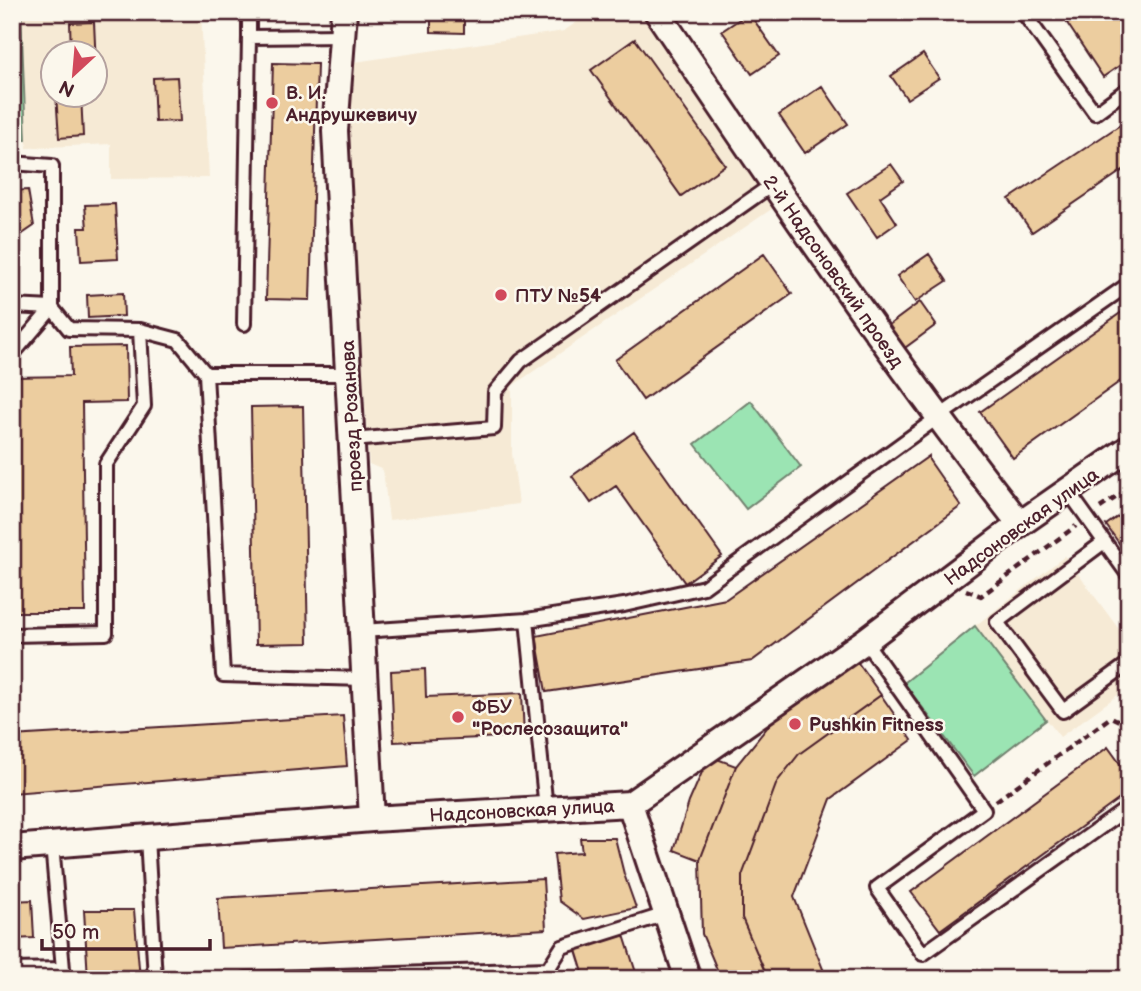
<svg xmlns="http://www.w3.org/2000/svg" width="1141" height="991" viewBox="0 0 1141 991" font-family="'Balsamiq Sans',sans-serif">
<rect width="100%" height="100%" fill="#fbf7ec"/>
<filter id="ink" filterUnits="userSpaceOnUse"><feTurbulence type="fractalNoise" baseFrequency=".0143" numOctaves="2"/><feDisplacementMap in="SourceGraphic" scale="14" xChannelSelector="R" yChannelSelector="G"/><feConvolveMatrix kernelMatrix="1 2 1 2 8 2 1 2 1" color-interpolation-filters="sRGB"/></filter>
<g filter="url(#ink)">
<path fill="#f6ead5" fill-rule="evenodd" d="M21 12H201L209 178 111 179V144L27 148ZM52 52H94V94H52Z
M591 12H652L779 204 512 386V453L519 504 389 520 383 470 369 464 347 135 355 62 564 31Z
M1065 556 1129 643V687L1060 737 975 626Z"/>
<path fill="#9be4b3" stroke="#72826f" stroke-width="2" d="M12 12H21L26 140H12Z
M751 401 801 467 746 509 695 444Z
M975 626 1046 720 974 776 904 683Z"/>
<path fill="#eccd9f" stroke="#4a1f2b" stroke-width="2" d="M431 12H464V33L431 32Z
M1059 12H1083L1067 23Z
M1083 12H1129V59L1103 77 1067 23Z
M749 13 779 56 752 74 722 31Z
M94 22 96 66H94V52H71L70 23Z
M635 39 725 165 681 196 591 70Z
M923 54 939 78 907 99 891 76Z
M273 63 317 64 310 300 266 299Z
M177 77 180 121 155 122 153 78Z
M822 86 848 124 805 153 779 115Z
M56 94H81L83 136 59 138Z
M1129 119V166L1032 232 1009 199Z
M891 164 903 181 880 197 897 223 877 237 847 193Z
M28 190 34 226 12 241V191Z
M115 204 118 259 81 261 79 228H87L85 205Z
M764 254 792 294 643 400 615 360Z
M929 254 947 281 915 302 897 276Z
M123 293 124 316 88 318 87 295Z
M920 302 936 325 902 350 885 328Z
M1129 307V375L1013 458 980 412Z
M126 346 127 402 82 403 85 612H16L12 377 71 376 70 347Z
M303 406 308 643 256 644 251 407Z
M634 432 722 556 685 583 616 486 591 503 572 476Z
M929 456V460L961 506 752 661 546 692 536 636 726 599Z
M1129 509V557L1106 525Z
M856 660 881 695 799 754 777 782 742 876V918L768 979H721L702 934 700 860 736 766 774 719Z
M425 669 426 697 522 693 524 736 394 742 391 671Z
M881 695 912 740 831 799 794 897 827 979H768L742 918V876L777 782 799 754Z
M343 716 347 766 12 793V736Z
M1108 747 1129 776V792L940 930 911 892Z
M709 756 736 766 700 860 674 850 689 802Z
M580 838H615L624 874 636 908 584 919 559 901 554 854 582 852Z
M543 879 546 929 221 948 218 898Z
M32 900 34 938 12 939V901Z
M84 910H134L140 979H88Z
M624 935 638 979H585L576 950Z"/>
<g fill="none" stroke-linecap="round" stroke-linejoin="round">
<defs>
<path id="lane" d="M1023 12 1095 113 1129 88
M249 37V12
M12 163 52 166V308L12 355
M12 306 52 308 69 329 140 330 178 340 206 374
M244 324 249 37 343 36
M348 374H206L223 675 365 679
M352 440 494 428 495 392 521 361 773 184
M1068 491 1129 576
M1104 542 997 622 1063 711 1129 663
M527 620 546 809
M362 631 527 620 624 605 704 587 937 418 1129 284
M12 635 106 633V464L144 406 140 330
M865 641 984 810 877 888 923 954 1129 807
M147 837 155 979
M12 970 63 969 52 844
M246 979 548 969 562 947 666 914"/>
<path id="street" d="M344 12 335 131 372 819
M657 12C774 186 891 359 1020 524
M630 804 688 979
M12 848 372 819 630 804 865 641 1020 524 1129 448"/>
</defs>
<use href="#lane" stroke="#4a1f2b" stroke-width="18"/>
<use href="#street" stroke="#4a1f2b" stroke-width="30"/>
<path stroke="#4a1f2b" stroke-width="4.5" stroke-dasharray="7 5" stroke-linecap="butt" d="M1100 508 1129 489
M966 590 981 596 1076 526
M996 801 1111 717 1129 726"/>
<use href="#lane" stroke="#fbf7ec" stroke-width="12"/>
<use href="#street" stroke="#fbf7ec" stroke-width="24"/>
</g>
</g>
<g fill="#d1495b" stroke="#fbf7ec" stroke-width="2.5">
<circle cx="272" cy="103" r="7"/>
<circle cx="501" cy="295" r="7"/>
<circle cx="458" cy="717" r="7"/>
<circle cx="795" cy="724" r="7"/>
</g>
<g text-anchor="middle" stroke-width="5" stroke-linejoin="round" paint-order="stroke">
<g font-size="19" font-weight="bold" fill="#4a1f2b" stroke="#fbf7ec" text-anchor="start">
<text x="286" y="99">В. И.<tspan x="286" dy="22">Андрушкевичу</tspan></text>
<text x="515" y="302">ПТУ №54</text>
<text x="472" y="713">ФБУ<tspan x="472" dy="22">"Рослесозащита"</tspan></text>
<text x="809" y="731">Pushkin Fitness</text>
</g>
<g font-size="19" fill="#4a1f2b" stroke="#fbf7ec">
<text transform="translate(834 271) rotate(55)" y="7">2-й Надсоновский проезд</text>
<text transform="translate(351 416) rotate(-93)" y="7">проезд Розанова</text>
<text transform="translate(1021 526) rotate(-36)" y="7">Надсоновская улица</text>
<text transform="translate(522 810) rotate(-3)" y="7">Надсоновская улица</text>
</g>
</g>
<rect width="1141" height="991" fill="none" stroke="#fbf7ec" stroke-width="42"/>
<rect x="21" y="21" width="1099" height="949" fill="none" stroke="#4a1f2b" stroke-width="2.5" filter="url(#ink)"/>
<g transform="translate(74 74) rotate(206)"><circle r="33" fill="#fbf7ec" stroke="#b4a19f" stroke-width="2"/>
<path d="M0-5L12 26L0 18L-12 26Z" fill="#d1495b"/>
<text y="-10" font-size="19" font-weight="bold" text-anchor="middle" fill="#4a1f2b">N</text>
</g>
<path d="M42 939v10h168v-10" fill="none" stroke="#4a1f2b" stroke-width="3.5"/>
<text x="52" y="939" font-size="21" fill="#4a1f2b" stroke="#fbf7ec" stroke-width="5" paint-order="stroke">50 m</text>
</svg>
